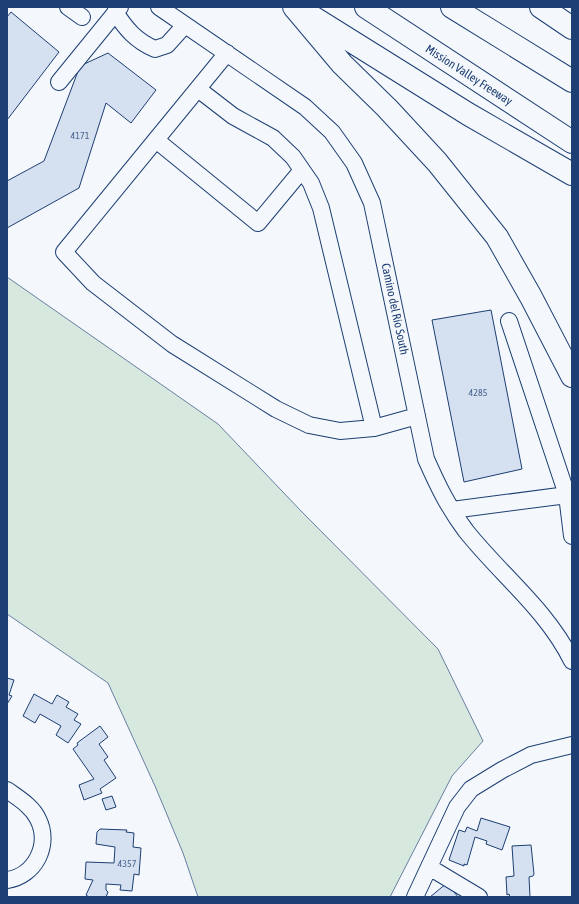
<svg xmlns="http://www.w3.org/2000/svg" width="579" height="904" viewBox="0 0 579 904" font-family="'Asap Condensed',sans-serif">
<rect width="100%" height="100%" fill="#f4f7fb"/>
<path fill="#d7e8df" stroke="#687fa3" d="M7 277 218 424 303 513 438 649 483 741 452 776 390 897H198L183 853 155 786 108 683 7 614Z"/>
<path fill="#d5e0f0" stroke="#1d3f73" d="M11 12 59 52 7 120V17Z
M108 53 156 90 131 123 106 103 79 188 7 228V181L44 161 80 66Z
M491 310 522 469 464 482 432 320Z
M7 678 14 680 9 695 12 696 7 704Z
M34 694 52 704 57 695 69 702 66 707 78 714 74 720 81 724 68 743 56 735 61 726 40 714 35 723 23 716Z
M100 726 108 737 99 744 108 757 104 760 116 778 100 789 102 793 84 800 79 785 94 779 73 749 78 745 77 743Z
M112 796 116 807 106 810 102 799Z
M481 818 510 827 502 850 486 844 487 841 475 837 467 865 464 864V866L449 860 459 830 465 832 467 827 477 831Z
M100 829 127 830 126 832 134 833 133 847 141 848 139 875 134 874 132 891 120 890 121 885 106 884V890L108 892 106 897H89L86 895 93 880 85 879 86 862 114 863 115 847 96 844 97 832Z
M531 845 534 874 533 876 529 877 530 897H510L509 894 507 895 506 877 514 876 512 846Z
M447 883 458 897H430Z"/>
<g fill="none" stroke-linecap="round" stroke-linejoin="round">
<defs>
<path id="minor" d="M68 7 82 17
M159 7 305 107 332 132 354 163 372 203 426 459C438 486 448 507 466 531 501 575 547 610 572 661
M115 12C126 29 136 41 155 49L167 45 185 25
M227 53 64 252 93 283 172 344 276 409 309 425 340 431 374 428 417 416
M59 82 120 7
M198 89 233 116 273 138 293 157 311 183 321 208 374 428
M156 140 258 223 302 170
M509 321 567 495 572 536
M452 510 567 495
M7 790C18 798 32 806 38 819 51 845 35 876 7 880
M429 867 479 897
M415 897 457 807 471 789 502 770 531 755 572 745"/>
<path id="highway" d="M294 7 342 64 387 108 437 162 497 237 531 297 572 376
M366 7 572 142
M452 7 572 81
M541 7 572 28
M311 16 468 114 572 174"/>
</defs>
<use href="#minor" stroke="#1d3f73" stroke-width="18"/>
<use href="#highway" stroke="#1d3f73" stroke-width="24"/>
<use href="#minor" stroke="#f4f7fb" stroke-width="16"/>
<use href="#highway" stroke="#f4f7fb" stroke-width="22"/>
</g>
<g text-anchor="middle" stroke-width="3" stroke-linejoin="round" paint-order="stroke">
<g font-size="10" fill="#4b6792">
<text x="80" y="139">4171</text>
<text x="478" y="396">4285</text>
<text x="127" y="867">4357</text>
</g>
<g font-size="12" fill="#1d3f73" stroke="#f4f7fb">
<text transform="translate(469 75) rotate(33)" y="4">Mission Valley Freeway</text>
<text transform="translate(395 309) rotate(78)" y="4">Camino del Rio South</text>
</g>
</g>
<rect width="579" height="904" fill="none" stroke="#1d3f73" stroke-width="16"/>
</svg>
